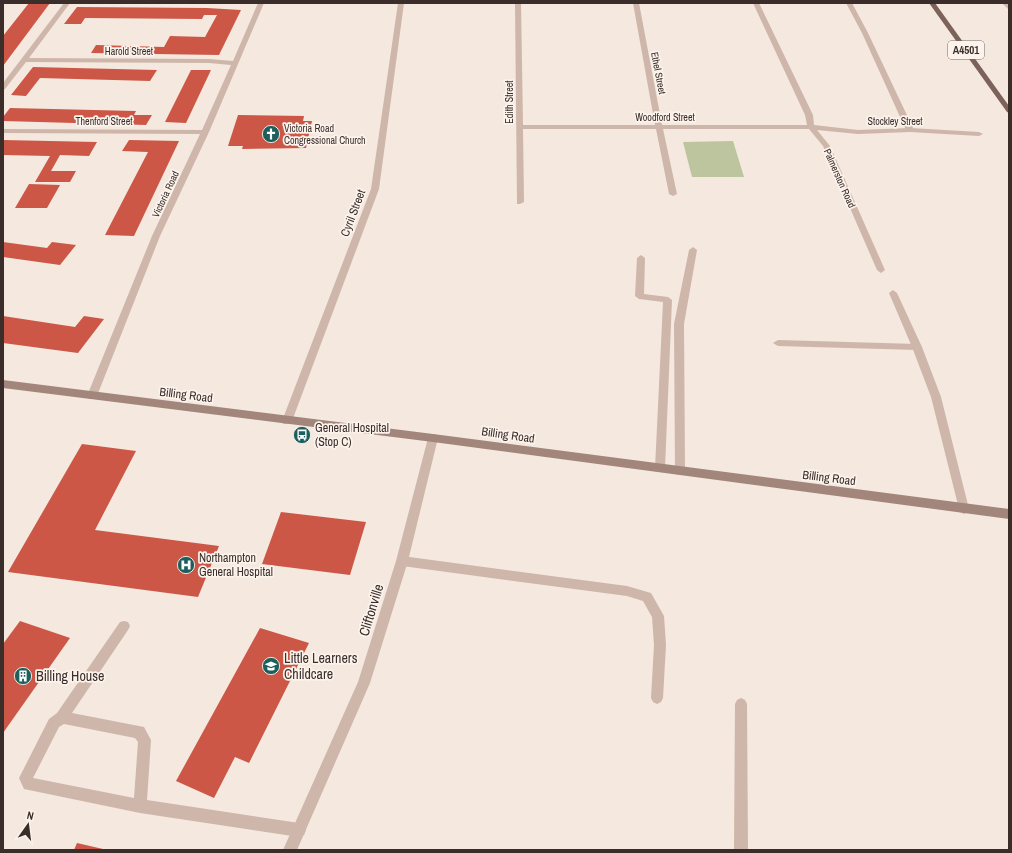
<svg xmlns="http://www.w3.org/2000/svg" width="1012" height="853" font-family="'Archivo Narrow',sans-serif">
  <style>
    .green { fill: #bcc59e }
    .building { fill: #cc5746 }
    .lines { fill: none; stroke-linecap: round; stroke-linejoin: round }
    .lane { fill: #ceb6aa; fill-rule: evenodd }
    .street { fill: #ceb6aa; fill-rule: evenodd }
    .secondary { fill: #a2857b; fill-rule: evenodd }
    .primary { fill: #7d625a; fill-rule: evenodd }
    .labels { text-anchor: middle; stroke-width: 3.5; stroke-linejoin: round; paint-order: stroke }
    .far-street-label { font-size: 10px; fill: #3b2d2a; stroke: #fbf3ec }
    .far-poi-label { font-size: 10px; fill: #3b2d2a; stroke: #fbf3ec; text-anchor: start }
    .shield { fill: #fbf3ec; stroke: #756864; stroke-width: 1 }
    .shield-label { font-size: 11px; font-weight: bold; fill: #3b2d2a }
    .street-label { font-size: 12px; fill: #3b2d2a; stroke: #fbf3ec }
    .poi-label { font-size: 12px; fill: #3b2d2a; stroke: #fbf3ec; text-anchor: start }
    .near-street-label { font-size: 14px; fill: #3b2d2a; stroke: #fbf3ec }
    .near-poi-label { font-size: 14px; fill: #3b2d2a; stroke: #fbf3ec; text-anchor: start }
  </style>
  <rect width="100%" height="100%" fill="#f4e8df"/>
  <path class="green" d="M733,141L744,177H692L683,142Z"/>
  <g class="building">
    <path d="M29,3H50L3,66V36Z"/>
    <path d="M77,7L207,8L241,10L219,55L91,53L96,45L164,47L170,36L205,37L217,15H204L202,19L85,18L81,24H64Z"/>
    <path d="M33,67L157,70L150,81L40,78L26,96L11,95Z"/>
    <path d="M191,70H211L186,123L165,122Z"/>
    <path d="M10,108L136,111L134,115H152L146,125L3,121V117Z"/>
    <path d="M238,115L304,116L303,121H312L306,148L242,149L243,146H228Z"/>
    <path d="M3,140L97,142L89,156L60,155L51,171H76L70,182H35L50,156L3,155Z"/>
    <path d="M129,140L179,141L134,236L105,235L148,152L122,151Z"/>
    <path d="M29,184L60,185L47,208H15Z"/>
    <path d="M3,242L47,248L52,242L76,245L60,265L3,257Z"/>
    <path d="M3,316L75,327L84,316L104,319L78,353L3,343Z"/>
    <path d="M82,444L136,451L95,530L219,546L198,597L8,572Z"/>
    <path d="M281,512L366,522L350,575L262,564Z"/>
    <path d="M20,621L70,638L3,733V644Z"/>
    <path d="M260,628L309,643L249,763L235,757L214,798L176,781Z"/>
    <path d="M77,843L103,849V850H74Z"/>
  </g>
  <g class="lines">
    <g class="lane">
      <path d="M846,3H852L868,33L914,130L913,132H910L906,130L862,33Z"/>
      <path d="M693,247L697,250L684,324L685,471L684,474L680,475L676,474L675,471L674,324L689,250Z"/>
      <path d="M641,255L645,258L644,294L668,297L672,300L665,468L664,471L660,472L656,471L655,468L663,302L639,299L635,296L637,258Z"/>
      <path d="M778,340L917,344L922,347L917,350L778,346L773,343Z"/>
      <path d="M402,556L627,586L651,593L664,616L666,645L663,698L661,702L657,704L653,702L651,698L654,645L652,617L643,601L627,596L402,566L398,564L396,561L398,558Z"/>
      <path d="M124,621L128,622L130,626L128,630L72,713L144,727L151,740L147,800L299,823L304,825L306,830L304,835L299,837L140,813L24,789L19,778L49,719L57,713L120,622ZM64,724L135,738L138,742L134,798L33,778L59,727Z"/>
      <path d="M741,698L745,700L747,704L748,850H734L735,704L737,700Z"/>
    </g>
    <g class="street">
      <path d="M64,3H70L29,58L209,59L233,61L258,3H264L209,132L160,236L97,396L95,399H89L87,396L152,236L200,134L3,133V129L202,130L231,65L209,63L26,62L5,89L3,90V83Z"/>
      <path d="M398,3H404L379,189L292,421L291,424H283L282,421L371,189Z"/>
      <path d="M515,3H521L523,125H655L633,3H639L662,125H807L805,115L753,3H759L813,115L814,125L858,130L910,128L979,132L983,134L979,136L910,132L858,134L817,130L830,146L885,270L881,273L877,270L823,146L809,129H663L677,194L673,196L669,194L656,129H523L524,202L520,204H517Z"/>
      <path d="M1002,3H1008L1009,10Z"/>
      <path d="M893,290L897,293L922,347L941,397L969,509L968,512L964,514L960,512L959,509L931,397L912,347L889,293Z"/>
      <path d="M433,434L437,435L438,438L408,561L370,683L297,850H283L358,682L396,561L428,438L429,435Z"/>
    </g>
    <path class="secondary" d="M3,380L433,434L1009,509V519L433,442L3,388Z"/>
    <path class="primary" d="M929,3H935L1009,106V113L1007,112Z"/>
  </g>
  <defs>
    <symbol id="church-disc" viewBox="-11 -11 22 22"><circle r="9.5" fill="#1d5f5c" stroke="#fbf3ec"/><path d="M-1.2-6h2.4v3.5h3.3v2.4h-3.3V6h-2.4V-.1h-3.3v-2.4h3.3Z" fill="#fff"/></symbol>
    <symbol id="bus-disc" viewBox="-11 -11 22 22"><circle r="9.5" fill="#1d5f5c" stroke="#fbf3ec"/><path d="M-5-6H5V4H4V6H2V4H-2V6H-4V4H-5ZM-3.5-4V0h7V-4ZM-3.5 1.2v1.5H-2V1.2ZM2 1.2v1.5H3.5V1.2Z" fill="#fff"/></symbol>
    <symbol id="hospital-disc" viewBox="-11 -11 22 22"><circle r="9.5" fill="#1d5f5c" stroke="#fbf3ec"/><path d="M-5-5h3v3.5h4V-5h3V5h-3V1.5h-4V5h-3Z" fill="#fff"/></symbol>
    <symbol id="school-disc" viewBox="-11 -11 22 22"><circle r="9.5" fill="#1d5f5c" stroke="#fbf3ec"/><path d="M0-5L7-2L0 1L-7-2ZM-4 1L0 2.5L4 1V4Q0 6-4 4Z" fill="#fff"/></symbol>
    <symbol id="building-disc" viewBox="-11 -11 22 22"><circle r="9.5" fill="#1d5f5c" stroke="#fbf3ec"/><path d="M-4-6H4V6H1V3H-1V6H-4ZM-2.5-4.3h1.7v1.8h-1.7ZM.8-4.3h1.7v1.8H.8ZM-2.5-1h1.7V.8h-1.7ZM.8-1h1.7V.8H.8Z" fill="#fff"/></symbol>
  </defs>
  <g fill-rule="evenodd">
    <use href="#church-disc" x="261" y="124" width="20" height="20"/>
    <use href="#bus-disc" x="292" y="425" width="20" height="20"/>
    <use href="#hospital-disc" x="176" y="555" width="20" height="20"/>
    <use href="#school-disc" x="261" y="656" width="20" height="20"/>
    <use href="#building-disc" x="13" y="666" width="20" height="20"/>
  </g>
  <g class="labels">
    <g class="far-street-label">
      <text x="129" y="55">Harold Street</text>
      <text transform="translate(659 73) rotate(79)" y="4">Ethel Street</text>
      <text transform="translate(509 102) rotate(-90)" y="4">Edith Street</text>
      <text x="665" y="121">Woodford Street</text>
      <text x="104" y="125">Thenford Street</text>
      <text x="895" y="125">Stockley Street</text>
      <text transform="translate(840 178) rotate(66)" y="4">Palmerston Road</text>
      <text transform="translate(165 194) rotate(-65)" y="4">Victoria Road</text>
    </g>
    <g class="far-poi-label">
      <text x="284" y="132">Victoria Road<tspan x="284" dy="12">Congressional Church</tspan></text>
    </g>
    <rect class="shield" x="948" y="41" width="36" height="18" rx="3"/>
    <g class="shield-label">
      <text x="966" y="54">A4501</text>
    </g>
    <g class="street-label">
      <text transform="translate(353 213) rotate(-69)" y="4">Cyril Street</text>
      <text transform="translate(186 395) rotate(7)" y="4">Billing Road</text>
      <text transform="translate(508 435) rotate(8)" y="4">Billing Road</text>
      <text transform="translate(829 478) rotate(7)" y="4">Billing Road</text>
    </g>
    <g class="poi-label">
      <text x="315" y="432">General Hospital<tspan x="315" dy="14">(Stop C)</tspan></text>
      <text x="199" y="562">Northampton<tspan x="199" dy="14">General Hospital</tspan></text>
    </g>
    <g class="near-street-label">
      <text transform="translate(371 610) rotate(-73)" y="5">Cliftonville</text>
    </g>
    <g class="near-poi-label">
      <text x="284" y="663">Little Learners<tspan x="284" dy="16">Childcare</tspan></text>
      <text x="36" y="681">Billing House</text>
    </g>
  </g>
  <rect width="1012" height="853" fill="none" stroke="#3b2d2a" stroke-width="8"/>
  <g transform="translate(28 825) rotate(14)" stroke="#fbf3ec" stroke-width="3" paint-order="stroke">
  <path d="M0-3L7 15L0 10L-7 15Z" fill="#3b2d2a"/>
  <text y="-6" font-size="11" font-weight="bold" text-anchor="middle" fill="#3b2d2a">N</text>
  </g>
</svg>
